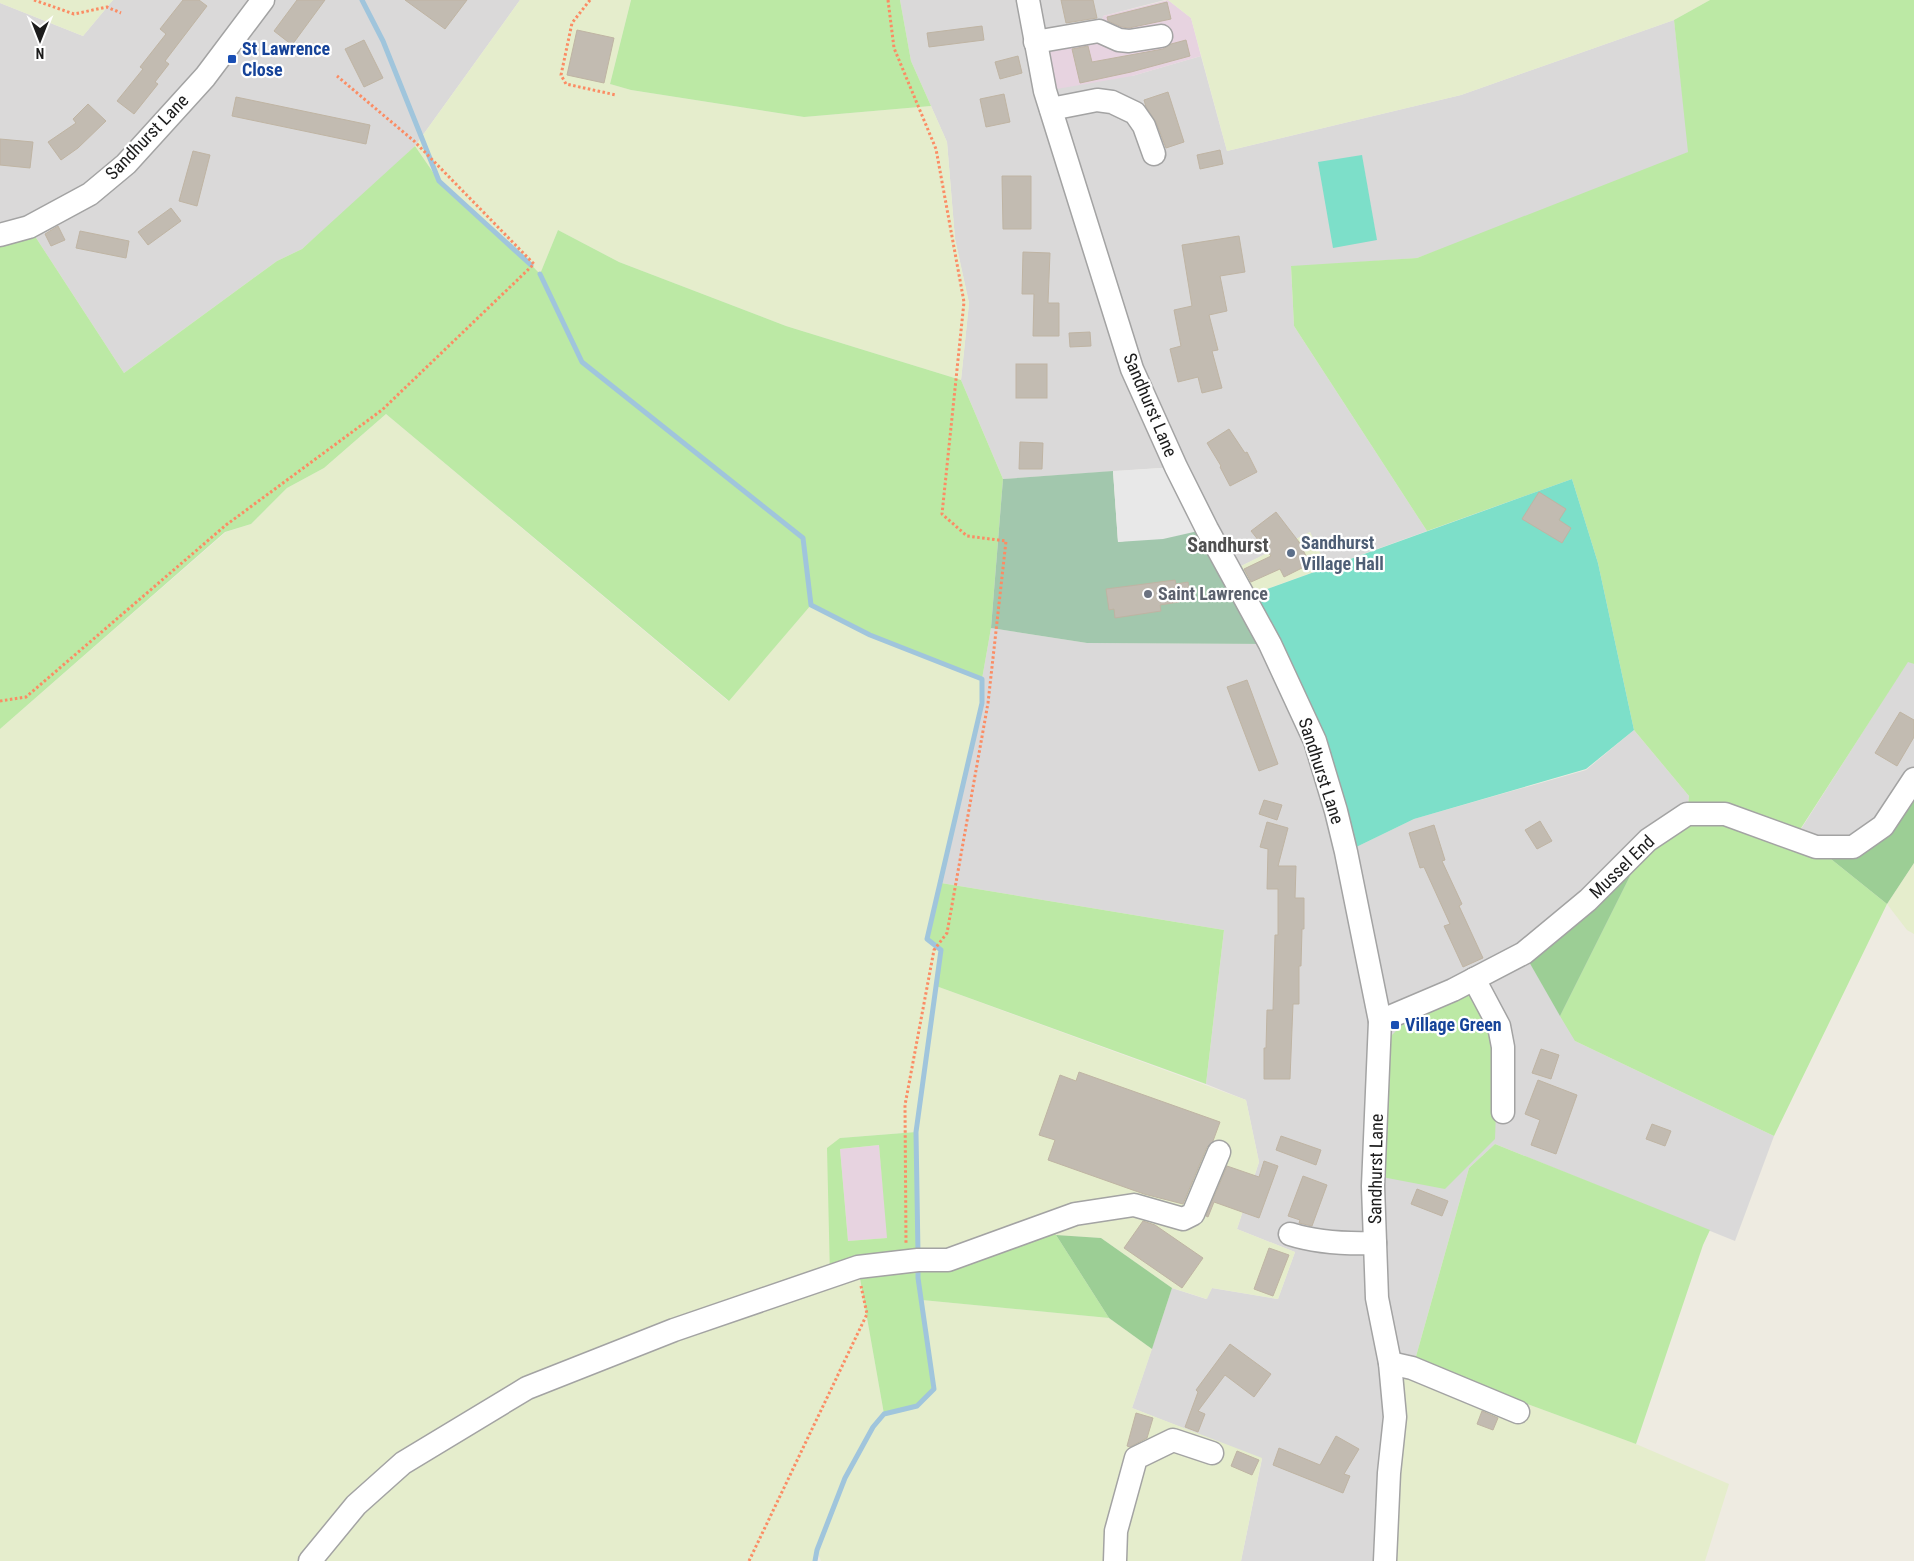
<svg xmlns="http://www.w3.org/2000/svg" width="1914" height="1561" font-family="'Roboto Condensed',sans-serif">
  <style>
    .residential { fill: #dad9d9 }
    .industrial { fill: #e7d3e0 }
    .farmland { fill: #e5edcc }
    .grass { fill: #bce9a5; fill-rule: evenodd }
    .forest { fill: #9cce95 }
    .cemetery { fill: #a2c7ad }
    .pitch { fill: #7ddfc9 }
    .parking { fill: #e8e8e8 }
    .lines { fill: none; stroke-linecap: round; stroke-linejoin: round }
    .stream { stroke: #a0c5dc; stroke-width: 5 }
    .building { fill: #c2bbb1; stroke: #bfb4a3 }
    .minor-casing { stroke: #a3a3a3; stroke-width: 25 }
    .path { stroke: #fb8c64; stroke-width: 3; stroke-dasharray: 2.5 2.5; stroke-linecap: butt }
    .minor { stroke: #fff; stroke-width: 22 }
    .transit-dot { fill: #1a4fb4; stroke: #fff; stroke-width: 2 }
    .service-dot { fill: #5c6f8a; stroke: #fff; stroke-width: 2 }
    .worship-dot { fill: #6b7280; stroke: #fff; stroke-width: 2 }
    .labels { text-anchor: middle; stroke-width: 4.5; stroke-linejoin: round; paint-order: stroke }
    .transit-label { font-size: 18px; font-weight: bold; fill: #164399; stroke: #fff; text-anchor: start }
    .street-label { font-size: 18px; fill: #1c1c1c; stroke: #fff }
    .service-label { font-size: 18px; font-weight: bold; fill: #4e5e75; stroke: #fff; text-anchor: start }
    .worship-label { font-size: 18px; font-weight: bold; fill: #5b616d; stroke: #fff; text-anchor: start }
    .quarter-label { font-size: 20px; font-weight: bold; fill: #4f4f4f; stroke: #fff }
  </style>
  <rect width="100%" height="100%" fill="#eeebe1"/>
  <g class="residential">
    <path d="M113,0H520L415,146L367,192L302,249L277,261L124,373L29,227L0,235V3L83,36Z"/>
    <path d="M900,0H1165L1103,16L1132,76L1201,56L1227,151L1461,95L1674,20L1689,152L1528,218L1417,258L1291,267L1294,326L1427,531L1327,567L1310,532L1231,571L1176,467L1003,479L961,380L969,303L955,239L947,142L911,61Z"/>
    <path d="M991,628L1087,643L1270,644L1346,852L1414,819L1586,770L1634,730L1689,796L1687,814L1575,1041L1774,1136L1735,1241L1495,1144L1469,1168L1415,1360L1385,1561H1241L1262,1459L1132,1408L1172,1288L1206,1299L1212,1288L1278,1299L1295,1252L1237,1229L1259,1162L1246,1100L1206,1084L1224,930L941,883L982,703V679Z"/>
    <path d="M1908,661L1914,664V779L1853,847L1794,840Z"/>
  </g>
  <g class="industrial">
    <path d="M1168,0L1191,18L1201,56L1132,76L1045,91L1034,34L1102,22L1103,16Z"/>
    <path d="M879,1145L888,1238L848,1241L840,1149Z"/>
  </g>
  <g class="farmland">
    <path d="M0,0H113L83,36L0,3Z"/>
    <path d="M520,0H631L610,84L631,90L804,117L931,106L947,142L955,239L969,303L961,380L786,326L619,262L558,230L540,274L522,255L439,181L415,146Z"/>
    <path d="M1168,0H1710L1674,20L1461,95L1227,151L1191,18Z"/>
    <path d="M386,414L728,701L811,605L870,635L982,679V703L927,939L941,950L936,986L1246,1100L1259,1162L1237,1229L1295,1252L1278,1299L1212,1288L1207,1299L1172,1288L1101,1238L1056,1235L1051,1223L918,1260L915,1132L840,1138L830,1276L858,1267L884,1414L934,1389L922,1300L1109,1318L1152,1349L1132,1408L1262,1458L1241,1561H821L817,1551L815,1561H0V729L226,532L251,524L287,488L324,468Z"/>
    <path d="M1310,532L1327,567L1245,597L1231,571Z"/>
    <path d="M1914,863V934L1907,930L1887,904Z"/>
    <path d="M1415,1360L1530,1405L1636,1444L1729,1484L1705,1561H1385L1390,1363Z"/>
  </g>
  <g class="grass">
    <path d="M631,0H900L911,61L931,106L804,117L631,90L610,84Z"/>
    <path d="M1710,0H1914V664L1908,662L1794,839L1816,847L1887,904L1774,1136L1575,1041L1560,1016L1648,840L1687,814L1689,796L1634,730L1598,563L1572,479L1427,531L1294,326L1291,266L1417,258L1688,152L1674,20Z"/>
    <path d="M415,146L439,181L522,255L540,274L558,230L619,262L786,326L961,380L1003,479L991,628L982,679L870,635L811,605L729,701L386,414L324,468L287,488L251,524L225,532L0,729V235L29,227L124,373L277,261L302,249Z"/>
    <path d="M941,883L1224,930L1206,1084L936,986L941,950L927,939Z"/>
    <path d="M1468,995L1477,997L1494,1027L1497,1083L1495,1139L1445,1189L1382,1177L1388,1039L1403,1024Z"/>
    <path d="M916,1132L918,1260L1051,1223L1056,1235L1109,1318L922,1300L934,1389L917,1406L884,1414L858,1267L830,1276L827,1148L840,1138ZM879,1145L887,1238L848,1241L840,1149Z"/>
    <path d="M1495,1144L1710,1230L1703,1245L1636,1444L1530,1405L1415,1360L1469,1168Z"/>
  </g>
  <g class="forest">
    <path d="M1914,779V863L1887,904L1816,847H1853Z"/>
    <path d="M1648,840L1560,1016L1524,953Z"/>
    <path d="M1056,1235L1101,1238L1172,1288L1152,1349L1109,1318Z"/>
  </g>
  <path class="cemetery" d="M1113,471L1118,542L1207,529L1270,644L1087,643L991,628L1003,479Z"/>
  <g class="pitch">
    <path d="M1362,155L1377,240L1333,248L1318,162Z"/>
    <path d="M1572,479L1598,563L1634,730L1586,769L1414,819L1346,852L1336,811L1245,597Z"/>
  </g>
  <path class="parking" d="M1176,467L1207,529L1163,539L1118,542L1113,471Z"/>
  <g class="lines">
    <g class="stream">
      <path d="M362,0L383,41L439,181L531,265"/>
      <path d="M540,274L582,362L803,538L811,605L870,635L982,679V703L927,939L941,950L916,1132L918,1254"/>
      <path d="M815,1561L817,1550L845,1478L873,1427L884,1414L917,1406L934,1389L918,1278V1265"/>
    </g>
  </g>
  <g class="building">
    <path d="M183,0H199L207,6L165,61L169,64L155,82L158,84L134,114L117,101L143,69L140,67L166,34L160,29Z"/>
    <path d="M297,0H325L292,45L274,31Z"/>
    <path d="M405,0H467L445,29Z"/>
    <path d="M1061,0H1093L1097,18L1066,23Z"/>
    <path d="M1167,2L1171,19L1129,28L1122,27L1108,21L1107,17Z"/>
    <path d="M982,26L984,40L929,47L927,33Z"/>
    <path d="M577,30L614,38L604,83L567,75Z"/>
    <path d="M364,40L383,78L364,87L345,49Z"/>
    <path d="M1186,40L1190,56L1131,72L1080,83L1072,49L1088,46L1092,62L1163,49L1171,44Z"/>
    <path d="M1018,56L1022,73L1000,79L995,62Z"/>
    <path d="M1168,92L1184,142L1166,148L1156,122L1146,107L1144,100Z"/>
    <path d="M1004,94L1010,122L986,127L980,99Z"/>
    <path d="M236,97L370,125L366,144L232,116Z"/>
    <path d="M88,104L106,121L78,148L61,160L48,142L76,123L73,119Z"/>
    <path d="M0,139L33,142L30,168L0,165Z"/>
    <path d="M1220,150L1223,164L1200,169L1197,155Z"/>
    <path d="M193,151L210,155L197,206L179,201Z"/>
    <path d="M1002,176H1031V229H1003Z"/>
    <path d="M171,208L181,221L148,245L138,232Z"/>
    <path d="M58,226L65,240L51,246L45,234Z"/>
    <path d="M80,231L129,241L126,258L76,248Z"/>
    <path d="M1239,236L1245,272L1220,276L1227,311L1209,315L1218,350L1212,351L1222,388L1202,393L1198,377L1178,382L1170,349L1181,346L1174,310L1192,306L1182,245Z"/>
    <path d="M1023,252L1050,253L1048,303H1059V336H1033L1034,294H1022Z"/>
    <path d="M1090,332L1091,346L1070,347L1069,333Z"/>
    <rect x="1016" y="364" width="31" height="34"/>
    <path d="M1229,429L1245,453L1247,452L1257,472L1230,486L1220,467L1221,466L1207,443Z"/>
    <path d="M1020,442L1043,443L1042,469H1019Z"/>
    <path d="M1539,492L1566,509L1559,520L1571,528L1562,543L1522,519Z"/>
    <path d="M1276,512L1299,542L1310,564L1284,577L1280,569L1251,582L1244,569L1271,556L1251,531Z"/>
    <path d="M1175,580L1176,584L1188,582L1191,598L1178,599L1179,602L1160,605L1161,611L1115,618L1114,609L1109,610L1106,589Z"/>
    <path d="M1247,680L1278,764L1259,771L1227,687Z"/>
    <path d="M1900,712L1914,720V737L1897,766L1875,753Z"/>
    <path d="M1264,800L1282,805L1277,820L1259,814Z"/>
    <path d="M1540,821L1552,841L1537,849L1525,830Z"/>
    <path d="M1267,822L1288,828L1278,866H1296L1295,898H1304V929H1302L1301,966H1299V1004H1293L1290,1079H1264V1048H1266L1267,1010H1273L1275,935H1278V889H1267L1268,849L1260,847Z"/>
    <path d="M1434,825L1445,860L1442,861L1462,904L1459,906L1483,958L1463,967L1444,926L1450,924L1424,867L1420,868L1409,833Z"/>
    <path d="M1541,1049L1559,1055L1551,1079L1532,1073Z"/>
    <path d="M1079,1072L1220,1122L1213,1141L1207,1147L1183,1204L1144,1194L1048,1160L1055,1140L1039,1135L1060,1075L1076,1081Z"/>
    <path d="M1538,1080L1577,1095L1556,1154L1531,1145L1540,1120L1525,1114Z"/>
    <path d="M1652,1124L1671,1131L1665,1146L1646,1139Z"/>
    <path d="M1281,1136L1321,1150L1316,1165L1276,1150Z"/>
    <path d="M1264,1161L1278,1166L1259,1218L1214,1202L1208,1217L1206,1216L1227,1166L1259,1177Z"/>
    <path d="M1303,1176L1327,1185L1312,1226L1299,1223L1300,1220L1288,1216Z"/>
    <path d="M1417,1189L1448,1201L1442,1216L1411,1204Z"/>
    <path d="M1143,1221L1155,1225L1203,1258L1182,1288L1124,1248Z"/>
    <path d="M1269,1248L1289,1255L1273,1296L1254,1289Z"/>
    <path d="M1230,1344L1271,1374L1254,1397L1225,1375L1198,1411L1205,1414L1198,1432L1185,1427L1198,1392L1196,1390Z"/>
    <path d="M1482,1411L1498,1418L1493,1430L1477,1424Z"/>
    <path d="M1136,1413L1153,1418L1147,1438L1130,1447L1127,1446Z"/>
    <path d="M1336,1436L1359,1449L1344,1474L1350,1476L1343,1493L1273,1465L1279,1448L1320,1465Z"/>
    <path d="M1237,1451L1259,1460L1252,1475L1231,1466Z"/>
  </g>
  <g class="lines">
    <defs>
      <g id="minor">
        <path d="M1028,0L1045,91L1132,369L1176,467L1207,529L1270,644L1315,741L1336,811L1346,852L1380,1021L1373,1186L1377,1298L1390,1363L1395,1417L1389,1473L1385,1561"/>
        <path d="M1035,42L1099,31L1119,40L1129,41L1161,36"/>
        <path d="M1051,109L1097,100L1112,102L1135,113L1144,126L1154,154"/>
        <path d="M0,235L29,227L90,194L126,164L205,77L263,0"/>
        <path d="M1474,979L1499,1026L1503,1047V1112"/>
        <path d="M1380,1021L1453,990L1524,953L1588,900L1648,840L1687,814H1725L1816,847H1853L1883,826L1914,779"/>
        <path d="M1290,1234C1318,1243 1346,1244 1375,1243"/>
        <path d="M1390,1363L1412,1368L1518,1412"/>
        <path d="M310,1561L356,1505L403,1463L527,1388L674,1330L858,1267L918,1260H948L1075,1214L1134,1205L1183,1219L1193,1214L1219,1152"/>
        <path d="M1115,1561L1116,1531L1136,1458L1173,1440L1212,1453"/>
      </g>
    </defs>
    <use href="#minor" class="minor-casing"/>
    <g class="path">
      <path d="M34,0L74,14L107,7L121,13"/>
      <path d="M590,0L572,23L561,75L566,84L616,95"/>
      <path d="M888,0L894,48L936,149L964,302L942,514L967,536L1006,541L988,703L947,933L934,950L905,1105L906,1243"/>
      <path d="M0,701L26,697L226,525L382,410L534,264L414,141L337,76"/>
      <path d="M749,1561L867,1314L861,1286"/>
    </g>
    <use href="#minor" class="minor"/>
  </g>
  <g class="transit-dot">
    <rect x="227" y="54" width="10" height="10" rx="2.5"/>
    <rect x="1390" y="1020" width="10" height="10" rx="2.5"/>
  </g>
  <circle class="service-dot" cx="1291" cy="553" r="5"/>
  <circle class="worship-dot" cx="1148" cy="594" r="5"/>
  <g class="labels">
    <g class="transit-label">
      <text x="242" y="55">St Lawrence<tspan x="242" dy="21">Close</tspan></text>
      <text x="1405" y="1031">Village Green</text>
    </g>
    <g class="street-label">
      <text transform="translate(147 137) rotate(-46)" y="6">Sandhurst Lane</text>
      <text transform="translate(1150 405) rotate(67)" y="6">Sandhurst Lane</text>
      <text transform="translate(1321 771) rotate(72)" y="6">Sandhurst Lane</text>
      <text transform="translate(1622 867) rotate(-44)" y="6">Mussel End</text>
      <text transform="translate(1376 1169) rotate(-89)" y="6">Sandhurst Lane</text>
    </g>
    <g class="service-label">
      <text x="1301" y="549">Sandhurst<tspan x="1301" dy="21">Village Hall</tspan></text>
    </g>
    <g class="worship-label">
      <text x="1158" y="600">Saint Lawrence</text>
    </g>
    <g class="quarter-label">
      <text x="1228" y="552">Sandhurst</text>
    </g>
  </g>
  <g transform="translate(40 40) rotate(180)" stroke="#ffffff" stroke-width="4" paint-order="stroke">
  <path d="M0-4L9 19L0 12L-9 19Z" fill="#1c1c1c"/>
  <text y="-8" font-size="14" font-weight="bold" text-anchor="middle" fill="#1c1c1c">N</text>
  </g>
</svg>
